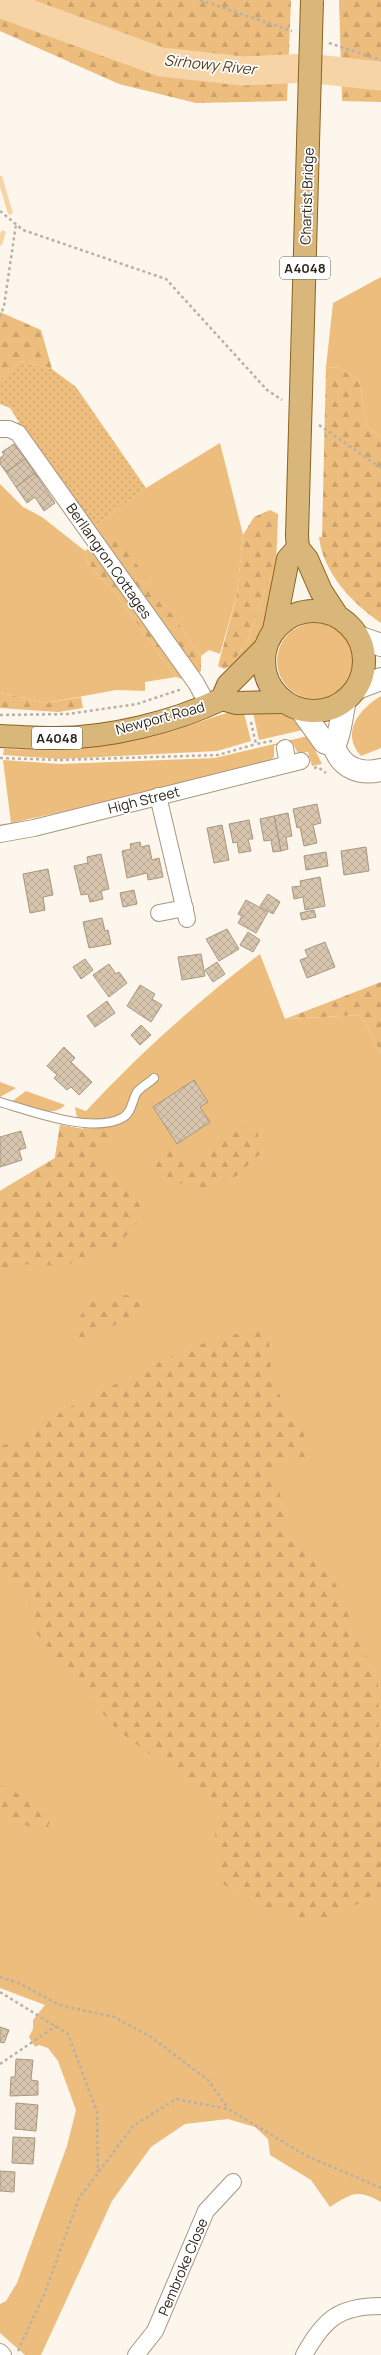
<svg xmlns="http://www.w3.org/2000/svg" width="381" height="2355" font-family="Manrope,sans-serif">
  <style>
    .grass { fill: #ecbd7c }
    .forest { fill: url(#forest-firs) }
    .park { fill: url(#park-dots) }
    .lines { fill: none; stroke-linecap: round; stroke-linejoin: round }
    .stream { stroke: #f7d4a5; stroke-width: 5 }
    .river { stroke: #f7d4a5; stroke-width: 29 }
    .building { fill: url(#building-cross-hatch); stroke: #a89780 }
    .lane-casing { stroke: #a7967f; stroke-width: 10 }
    .street-casing { stroke: #a7967f; stroke-width: 18 }
    .secondary-casing { stroke: #a7967f; stroke-width: 24 }
    .primary-casing { stroke: #8c631f; stroke-width: 24 }
    .path { stroke: #b8b1a7; stroke-width: 2.5; stroke-dasharray: 3 3; stroke-linecap: butt }
    .lane { stroke: #fff; stroke-width: 8 }
    .street { stroke: #fff; stroke-width: 16 }
    .secondary { stroke: #fff; stroke-width: 22 }
    .primary { stroke: #d9b67a; stroke-width: 22 }
    .primary-bridge-casing { stroke: #8c631f; stroke-width: 24; stroke-linecap: butt }
    .primary-bridge { stroke: #d9b67a; stroke-width: 22 }
    .labels { text-anchor: middle; stroke-width: 3.5; stroke-linejoin: round; paint-order: stroke }
    .shield { fill: #fff; stroke: #6b6660; stroke-width: 1 }
    .shield-label { font-size: 13px; font-weight: bold; fill: #2c251c }
    .street-label { font-size: 14px; fill: #2c251c; stroke: #fff }
    .water-label { font-size: 15px; font-style: italic; fill: #563e1a; stroke: #fff }
  </style>
  <defs>
    <pattern id="forest-firs" width="22" height="20" patternUnits="userSpaceOnUse"><rect width="22" height="20" fill="#ecbd7c"/><path d="M5 1l3.5 6h-7zM16 11l3.5 6h-7z" fill="#cba26b"/></pattern>
    <pattern id="park-dots" width="8" height="8" patternUnits="userSpaceOnUse"><rect width="8" height="8" fill="#ecbd7c"/><path d="M2 2h.1M6 6h.1" fill="none" stroke="#cba26b" stroke-width="1.8" stroke-linecap="round"/></pattern>
    <pattern id="building-cross-hatch" width="8" height="8" patternUnits="userSpaceOnUse"><rect width="8" height="8" fill="#d7c5ad"/><path d="M0 0l8 8M0 8l8-8" fill="none" stroke="#b9a994"/></pattern>
  </defs>
  <rect width="100%" height="100%" fill="#fdf6ec"/>
  <g class="grass">
    <path d="M381,277V437L367,427L359,380L340,368L326,367L333,303Z"/>
    <path d="M220,443L243,535L237,594L220,654L209,650L201,656L122,544L103,538L94,527L146,488Z"/>
    <path d="M0,484L23,507L42,517L85,551L88,564L114,592L176,677L145,682V691L116,690L46,703L0,693Z"/>
    <path d="M276,566L265,625L255,645L233,669L231,666L248,639L265,590Z"/>
    <circle cx="315" cy="661" r="38"/>
    <path d="M381,696V748L361,756C340,733 359,709 381,696Z"/>
    <path d="M252,708C273,711 290,714 307,729L259,740Z"/>
    <path d="M243,709L251,741L217,751L60,759L3,755L4,749C52,751 99,749 146,738C179,731 210,716 243,709Z"/>
    <path d="M308,736L322,764L312,766L308,752L298,753L292,742L274,746V757L269,761L119,799L11,823L3,760L60,764L215,758Z"/>
    <path d="M260,954L285,1019L360,1015L381,1053V2202C357,2189 352,2193 330,2207L311,2180L270,2155L268,2139L255,2127L228,2119L185,2124L151,2147L112,2201L41,2355H25L0,2333V2304L6,2301L17,2283L67,2146L76,2110L58,2061L48,2048L39,2045L35,2047L29,2037L33,2029V2020L45,2005L0,1988V1191L55,1158L60,1125L83,1129L86,1119L77,1118L75,1107L86,1111C139,1054 198,1001 260,954Z"/>
    <path d="M0,1082L16,1088L0,1097Z"/>
    <path d="M26,1091L65,1105C52,1119 27,1106 11,1102Z"/>
  </g>
  <g class="forest">
    <path d="M0,0H291L287,101L196,103L119,84L0,31Z"/>
    <path d="M339,0H381V102L342,101Z"/>
    <path d="M0,312L41,330L52,369L20,361L0,380Z"/>
    <path d="M326,367L340,368L359,380L367,427L381,437V623C352,603 323,573 319,537H322Z"/>
    <path d="M270,510L278,514L276,566L265,590L248,639L231,666L224,669L218,666L237,594L243,535L254,517Z"/>
    <path d="M103,538L122,543L201,656V671L188,681L176,677L114,592L88,564L85,551Z"/>
    <path d="M0,693L46,703L81,697L83,708L58,712L0,708Z"/>
    <path d="M381,982V1053L360,1015L285,1019Z"/>
    <path d="M127,1124L95,1161L133,1189L150,1206L117,1247L63,1266L20,1264L0,1283V1191L55,1158L60,1125L101,1132Z"/>
    <path d="M241,1126L257,1129L261,1153L234,1178L207,1189L166,1180L153,1166L165,1148L182,1156L202,1159Z"/>
    <path d="M127,1295L148,1309L85,1339L69,1338L89,1300Z"/>
    <path d="M268,1330L271,1367L283,1406L303,1421L306,1460L273,1464L287,1525L335,1583L378,1684L379,1775L381,1782V1890L324,1924L262,1907L220,1882L215,1834L220,1806L116,1729L36,1633L27,1595L0,1570V1447L33,1431L66,1409L178,1353L223,1336Z"/>
    <path d="M0,1785L36,1802L51,1819L46,1831L14,1822L0,1815Z"/>
  </g>
  <path class="park" d="M20,361L52,369L76,387L146,488L94,527L16,424L19,422L10,408L0,404V380Z"/>
  <g class="lines">
    <g class="stream">
      <path d="M0,13L1,3"/>
      <path d="M0,178L10,212"/>
      <path d="M0,243L3,233"/>
    </g>
    <path class="river" d="M0,3L161,62L243,71L307,68L381,76"/>
  </g>
  <g class="building">
    <path d="M14,444L25,459L6,472L0,464V458L4,455L2,452Z"/>
    <path d="M25,459L35,473L16,487L6,472Z"/>
    <path d="M35,473L55,503L44,511L35,497L27,503L16,487Z"/>
    <path d="M317,804L321,823L313,825L317,843L304,846L300,827L297,828L293,809Z"/>
    <path d="M288,813L292,836L286,837L288,849L281,851L274,816Z"/>
    <path d="M274,816L281,851L273,852L271,840L264,841L260,819Z"/>
    <path d="M249,820L253,839H248L251,851L239,853L237,842L233,843L229,824Z"/>
    <path d="M222,825L229,860L214,863L207,828Z"/>
    <path d="M140,842L141,847L149,845L152,860L159,858L163,877L148,880L147,873L127,878L122,851L131,849L130,844Z"/>
    <path d="M366,847L369,871L344,875L341,851Z"/>
    <path d="M326,852L328,866L306,870L304,856Z"/>
    <path d="M101,854L109,889L101,891L103,899L90,902L88,894L81,895L74,866L88,863L87,857Z"/>
    <path d="M48,869L53,895L43,897L45,910L30,913L23,874Z"/>
    <path d="M320,877L325,906L305,910L303,897L294,899L292,887L301,886L300,881Z"/>
    <path d="M134,890L137,904L123,907L120,893Z"/>
    <path d="M268,894L280,902L273,914L260,906Z"/>
    <path d="M246,900L268,912L256,933L238,923L242,916L238,914Z"/>
    <path d="M314,910L316,917L302,920L300,913Z"/>
    <path d="M102,918L105,931L108,930L111,944L89,948L83,922Z"/>
    <path d="M227,929L239,949L219,961L206,939Z"/>
    <path d="M248,932L260,940L253,952L240,945Z"/>
    <path d="M325,942L335,967L307,978L300,960L308,957L305,950Z"/>
    <path d="M201,954L205,976L182,980L178,957Z"/>
    <path d="M85,959L93,970L81,979L73,967Z"/>
    <path d="M217,962L225,974L213,982L205,970Z"/>
    <path d="M109,964L116,974L119,972L127,983L109,997L93,975Z"/>
    <path d="M140,985L155,994L152,999L162,1005L151,1022L127,1006Z"/>
    <path d="M107,1001L115,1013L95,1027L87,1016Z"/>
    <path d="M141,1025L151,1035L140,1045L131,1035Z"/>
    <path d="M64,1047L75,1058L71,1062L92,1082L79,1095L71,1087L67,1090L54,1078L57,1075L47,1066Z"/>
    <path d="M194,1080L208,1102L200,1107L210,1122L177,1144L153,1107Z"/>
    <path d="M21,1131L26,1148L19,1150L22,1160L0,1167V1137Z"/>
    <path d="M0,2027L9,2030L4,2043L0,2042Z"/>
    <path d="M16,2059L33,2060L31,2080L38,2081V2095L10,2096L11,2077H15Z"/>
    <path d="M16,2103L38,2105L36,2131L15,2129Z"/>
    <path d="M13,2137L35,2138L33,2164L12,2163Z"/>
    <path d="M0,2171L15,2172L14,2192L0,2191Z"/>
  </g>
  <g class="lines">
    <defs>
      <path id="lane" d="M0,1102C31,1111 92,1134 122,1118C132,1113 132,1100 137,1092C141,1087 149,1083 154,1078"/>
      <g id="street">
        <path d="M0,429H9L18,433L196,683L208,705"/>
        <path d="M285,748L288,764"/>
        <path d="M158,796L187,919"/>
        <path d="M0,834L34,828L301,761"/>
        <path d="M159,913L185,908"/>
        <path d="M0,2352L3,2355"/>
        <path d="M136,2355L155,2331L206,2211L233,2182"/>
        <path d="M304,2355C324,2319 339,2306 381,2306"/>
      </g>
      <g id="secondary">
        <path d="M358,637L381,645"/>
        <path d="M357,688L381,679"/>
        <path d="M302,711L324,742L334,746C341,768 360,775 381,770"/>
        <path d="M334,746C341,733 341,716 345,701"/>
      </g>
      <g id="primary">
        <path d="M297,536L298,548L307,559L321,591L338,617"/>
        <circle cx="314" cy="661" r="50"/>
        <path d="M274,630L288,559L298,548"/>
        <path d="M222,699L236,703L283,702"/>
        <path d="M0,736C18,737 37,738 55,738C109,738 174,722 222,699L228,685L265,648"/>
      </g>
    </defs>
    <use href="#lane" class="lane-casing"/>
    <use href="#street" class="street-casing"/>
    <use href="#secondary" class="secondary-casing"/>
    <use href="#primary" class="primary-casing"/>
    <g class="path">
      <path d="M200,0L292,31"/>
      <path d="M329,43L381,60"/>
      <path d="M0,211L23,230L166,279L267,390L282,400"/>
      <path d="M0,317L4,306L16,224"/>
      <path d="M319,425L381,468"/>
      <path d="M0,715L68,714L137,704L182,689"/>
      <path d="M251,722L256,744L272,741"/>
      <path d="M0,758L60,760L218,755L256,744"/>
      <path d="M314,768L318,767L326,773"/>
      <path d="M0,1977L21,1984L59,2005L114,2017L151,2037L208,2080L228,2108"/>
      <path d="M0,1992L68,2034L97,2112L98,2172"/>
      <path d="M0,2064L56,2026"/>
      <path d="M18,2351L44,2295L79,2198L133,2126L176,2099L228,2109L307,2156L381,2188"/>
    </g>
    <use href="#lane" class="lane"/>
    <use href="#street" class="street"/>
    <use href="#secondary" class="secondary"/>
    <use href="#primary" class="primary"/>
    <defs>
      <path id="primary-bridge" d="M297,536L312,0"/>
    </defs>
    <use href="#primary-bridge" class="primary-bridge-casing"/>
    <use href="#primary-bridge" class="primary-bridge"/>
  </g>
  <g class="labels">
    <g class="shield">
      <rect x="280" y="257" width="50" height="22" rx="3"/>
      <rect x="32" y="727" width="50" height="22" rx="3"/>
    </g>
    <g class="shield-label">
      <text x="305" y="273">A4048</text>
      <text x="57" y="743">A4048</text>
    </g>
    <g class="street-label">
      <text transform="translate(307 196) rotate(-88)" y="5">Chartist Bridge</text>
      <text transform="translate(109 561) rotate(55)" y="5">Berllangron Cottages</text>
      <text transform="translate(160 718) rotate(-15)" y="5">Newport Road</text>
      <text transform="translate(144 800) rotate(-14)" y="5">High Street</text>
      <text transform="translate(183 2267) rotate(-67)" y="5">Pembroke Close</text>
    </g>
    <g class="water-label">
      <text transform="translate(210 65) rotate(6)" y="5">Sirhowy River</text>
    </g>
  </g>
</svg>
